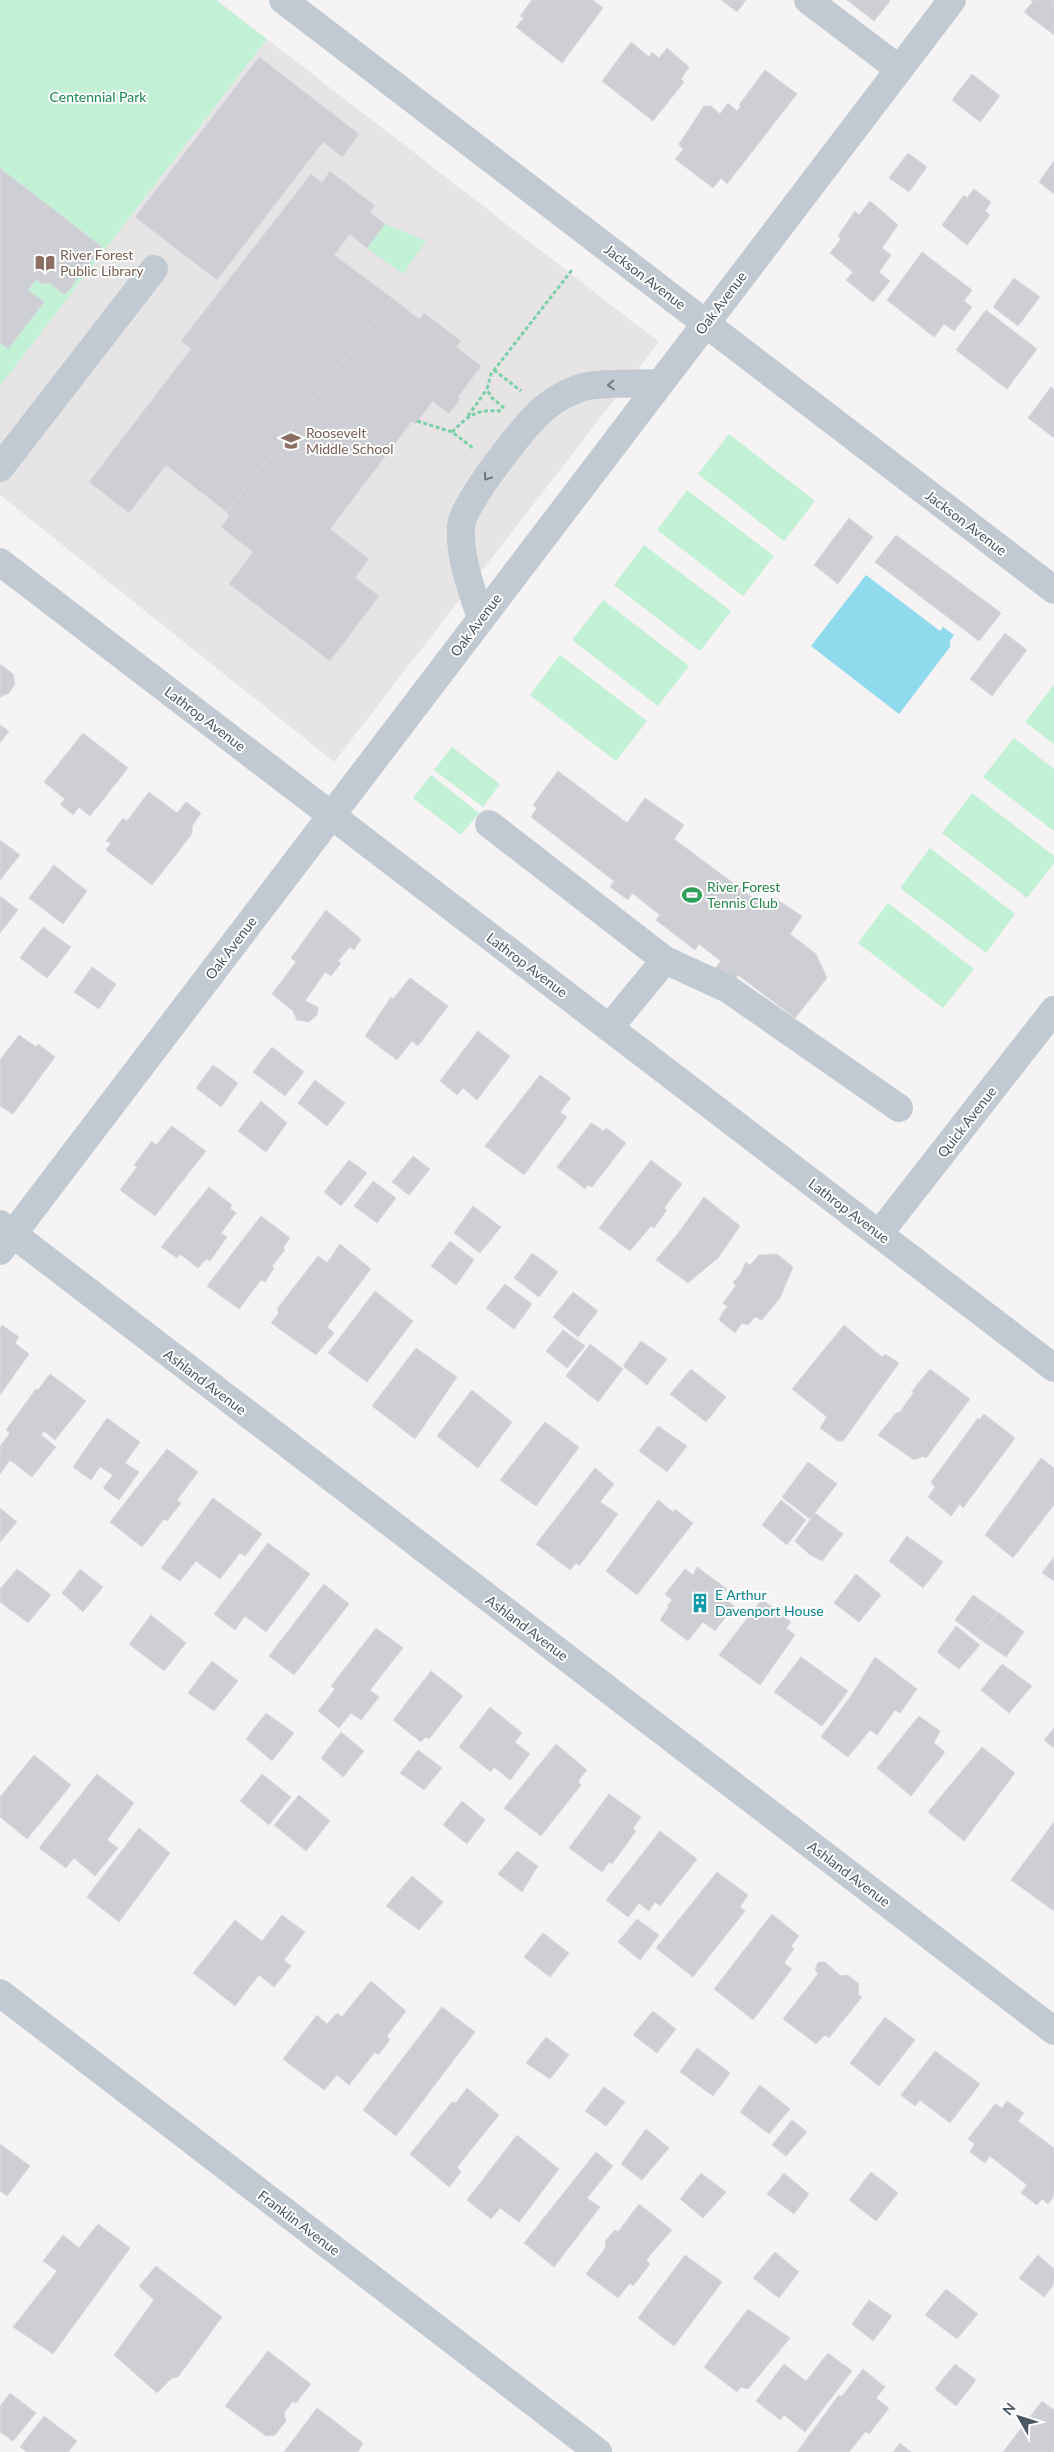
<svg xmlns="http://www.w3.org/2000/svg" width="1054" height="2452" font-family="Lato,sans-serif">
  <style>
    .education { fill: #e6e4e5 }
    .green { fill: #c3f1d5 }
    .water { fill: #90daee }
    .building { fill: #cdcfd5; stroke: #d7d9de }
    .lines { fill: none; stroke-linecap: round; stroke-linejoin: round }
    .path { stroke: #7ad0a6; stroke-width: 3; stroke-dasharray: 4 2.5; stroke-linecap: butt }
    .minor { stroke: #c1cad2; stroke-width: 28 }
    .oneway { stroke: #6e7983 }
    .labels { text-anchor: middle; stroke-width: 4; stroke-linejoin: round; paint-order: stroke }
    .park-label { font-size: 14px; fill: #17864f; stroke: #fff }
    .education-label { font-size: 14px; fill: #785e54; stroke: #fff; text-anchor: start }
    .street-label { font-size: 14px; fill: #4a5661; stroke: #fff }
    .leisure-label { font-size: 14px; fill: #27864d; stroke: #fff; text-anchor: start }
    .culture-label { font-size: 14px; fill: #0d838f; stroke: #fff; text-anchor: start }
  </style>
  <rect width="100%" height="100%" fill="#f5f3f3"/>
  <path class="education" d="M267,39L659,342L334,762L0,495V386Z"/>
  <g class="green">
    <path d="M0,0H216L267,39L0,386Z"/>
    <path d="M385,224L426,241L403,274L367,248Z"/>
    <path d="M729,434L815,501L784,541L698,474Z"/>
    <path d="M687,490L774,556L743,596L657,530Z"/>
    <path d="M644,545L731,611L700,651L614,585Z"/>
    <path d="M603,600L689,666L658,706L572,640Z"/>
    <path d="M560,655L647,721L616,761L530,695Z"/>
    <path d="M1054,685V744L1025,722Z"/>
    <path d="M1014,738L1054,769V831L983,777Z"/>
    <path d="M452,747L500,784L483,807L434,770Z"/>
    <path d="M431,775L479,813L461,835L413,798Z"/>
    <path d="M972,793L1054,856V863L1027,898L942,833Z"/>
    <path d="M930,848L1015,914L986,953L900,888Z"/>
    <path d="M888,903L974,969L943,1008L858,943Z"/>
  </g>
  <path class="water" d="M866,575L940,631L943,627L954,635L950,641V647L899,714L811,646Z"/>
  <g class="building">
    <path d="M532,0H593L603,8L562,63L516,27L524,18L520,16Z"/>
    <path d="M721,0H746L737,12Z"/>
    <path d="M847,0H889L890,1L874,21Z"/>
    <path d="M1031,0H1054V35L1024,12L1033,2Z"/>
    <path d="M631,42L649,57L652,52L659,58L667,48L689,67L681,79L684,82L653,121L602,81Z"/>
    <path d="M259,57L359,134L342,157L323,142L217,280L135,217Z"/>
    <path d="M765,70L797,94L727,184L721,178L713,188L675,159L683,150L679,144L704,106H711L720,114L728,103L737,111L741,106L739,105Z"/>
    <path d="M972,74L1000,96L980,122L952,100Z"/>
    <path d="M908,153L927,167L909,192L889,178Z"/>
    <path d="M1054,161V194L1039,182Z"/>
    <path d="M0,168L102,247L65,295L49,283L42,284L36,279L28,290L44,302L8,349L0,343Z"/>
    <path d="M330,171L375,206L370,212L385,224L367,248L350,234L334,255L392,298L227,512L166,465L129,513L89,482L191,349L181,341L311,174L322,183Z"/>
    <path d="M974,189L991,202L985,211L990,215L967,245L942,225L964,195L967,198Z"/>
    <path d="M870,201L898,225L882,248L891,255L879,272L890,281L873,302L846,280L853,272L830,253L841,239L838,236L855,211L859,215Z"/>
    <path d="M922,252L972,290L964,301L972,307L954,331L944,324L934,337L887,300Z"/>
    <path d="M1014,278L1040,297L1018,326L993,307Z"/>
    <path d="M392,298L419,319L424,313L461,341L456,347L481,366L458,397L460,399L449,414L433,401L415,424L412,421L330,529L369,559L355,578L379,596L330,661L229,584L253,552L221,527L229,516L227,512Z"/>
    <path d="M986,310L1037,349L1007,389L956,350Z"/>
    <path d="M1051,387L1054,389V438L1028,418Z"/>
    <path d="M849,518L873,537L838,584L814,565Z"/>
    <path d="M896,535L1001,613L979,641L875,562Z"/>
    <path d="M1005,633L1027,650L992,696L970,679Z"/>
    <path d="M0,664L13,674L15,684L9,693L0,697Z"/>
    <path d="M0,725L9,731L0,743Z"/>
    <path d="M83,733L128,768L90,816L79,807L73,815L60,804L65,799L44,782Z"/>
    <path d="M558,771L627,823L645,798L684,825L674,839L764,906L773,897L802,916L790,934L816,954L827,978L795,1018L738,975L733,982L715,968L721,961L699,944L695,950L656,920L660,915L632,893L628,900L610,887L614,881L531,817L537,808L533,805Z"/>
    <path d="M149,792L177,813L186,802L201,813L192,826V834L152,885L106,850L111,843L106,841L123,818L127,821Z"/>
    <path d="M0,840L20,855L0,880Z"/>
    <path d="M54,865L87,891L63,924L29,898Z"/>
    <path d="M0,896L18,910L0,933Z"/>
    <path d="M326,910L361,939L354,950L350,947L338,961L341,963L331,976L325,972L305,1001L318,1007L317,1015L309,1022L297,1020L293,1011L272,994L296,962L291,958Z"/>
    <path d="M43,927L71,947L47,978L20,958Z"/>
    <path d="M92,967L116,984L99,1009L74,992Z"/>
    <path d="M410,978L448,1006L418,1046L412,1041L397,1060L365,1036L391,997L393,999Z"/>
    <path d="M478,1031L510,1056L477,1100L463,1088L457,1095L440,1081Z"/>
    <path d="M19,1035L36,1047L38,1044L55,1057L13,1114L0,1106V1060Z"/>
    <path d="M272,1047L304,1072L285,1096L253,1072Z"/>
    <path d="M213,1065L238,1083L221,1107L196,1088Z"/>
    <path d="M540,1075L571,1098L560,1112L567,1117L524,1175L485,1146Z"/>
    <path d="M315,1080L345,1103L327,1126L298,1103Z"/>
    <path d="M261,1101L287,1123L266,1152L238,1131Z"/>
    <path d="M591,1123L604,1131L606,1128L626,1143L592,1187L588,1185L585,1189L557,1167Z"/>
    <path d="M172,1126L206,1151L155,1216L120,1190L137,1167L134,1165L152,1141L156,1145Z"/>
    <path d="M413,1156L430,1169L409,1195L392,1182Z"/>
    <path d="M349,1160L367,1173L341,1206L324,1192Z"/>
    <path d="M651,1160L682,1184L664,1208L667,1210L654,1228L651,1226L630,1251L599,1228Z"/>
    <path d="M373,1181L396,1198L377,1223L354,1206Z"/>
    <path d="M209,1187L232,1205L230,1208L236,1213L221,1233L227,1237L210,1261L206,1259L198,1268L180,1254L177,1258L161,1247Z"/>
    <path d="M704,1197L740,1226L718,1258L688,1283L656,1260L679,1232Z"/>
    <path d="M473,1206L501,1227L480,1253L454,1233Z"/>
    <path d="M261,1216L290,1238L283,1248L285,1250L272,1266L274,1268L265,1282L261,1280L239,1309L207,1286Z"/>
    <path d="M450,1241L474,1260L456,1285L431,1266Z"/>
    <path d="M340,1244L371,1269L327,1327L334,1333L316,1355L271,1323L279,1313L277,1309L318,1256L327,1263Z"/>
    <path d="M532,1253L558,1272L539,1297L514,1278Z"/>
    <path d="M777,1254L793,1267L780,1298L762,1320L755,1317L748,1325L742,1323L735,1333L719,1320L724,1310L728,1307L723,1303L736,1286L733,1282L740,1275L746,1262L750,1265L759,1255Z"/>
    <path d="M505,1284L532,1304L514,1329L486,1308Z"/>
    <path d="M375,1291L413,1321L367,1382L328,1353Z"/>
    <path d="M573,1292L598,1311L578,1337L553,1317Z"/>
    <path d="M2,1325L19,1337L15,1343L29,1354L0,1395V1329Z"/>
    <path d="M844,1325L882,1357L885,1354L899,1363L843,1441H838L820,1428L827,1417L792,1389Z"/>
    <path d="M563,1330L585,1346L567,1368L546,1351Z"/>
    <path d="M641,1341L667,1359L647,1385L623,1366Z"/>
    <path d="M590,1344L623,1369L598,1402L566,1376Z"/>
    <path d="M416,1348L457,1377L415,1439L372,1406Z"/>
    <path d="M691,1369L726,1397L706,1422L670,1394Z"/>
    <path d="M930,1369L970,1399L926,1458L924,1456L914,1460L878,1435L896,1413L900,1412L914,1392H911Z"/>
    <path d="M50,1374L86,1401L55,1440L44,1431L41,1435L56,1447L32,1477L10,1460L0,1474V1446L10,1433L6,1430L36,1389L38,1390Z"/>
    <path d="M472,1390L512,1422L478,1468L437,1436Z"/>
    <path d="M984,1414L1015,1438L963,1508L960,1504L951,1516L928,1497L935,1487L931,1482L978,1418L980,1420Z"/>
    <path d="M107,1418L140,1442L125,1463L139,1472L119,1500L103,1488L113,1475L100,1467L91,1480L73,1467Z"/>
    <path d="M545,1422L579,1447L536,1506L500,1480Z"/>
    <path d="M658,1426L687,1446L667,1472L639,1451Z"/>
    <path d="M167,1449L198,1472L177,1500L181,1503L167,1521L164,1519L142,1547L110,1522Z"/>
    <path d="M1041,1458L1054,1468V1505L1013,1558L985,1535Z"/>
    <path d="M808,1462L837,1484L810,1519L782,1497Z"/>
    <path d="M595,1468L614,1484L600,1502L618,1514L579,1566L576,1563L570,1570L536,1544Z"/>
    <path d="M213,1498L262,1534L245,1556L240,1553L220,1579L196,1561L180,1581L161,1568Z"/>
    <path d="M658,1500L673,1512L675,1509L693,1523L637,1595L606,1571Z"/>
    <path d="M781,1500L806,1520L787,1545L762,1525Z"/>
    <path d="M0,1508L17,1522L0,1542Z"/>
    <path d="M815,1513L843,1534L822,1561L809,1554L795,1541Z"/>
    <path d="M907,1536L943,1562L923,1588L889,1561Z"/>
    <path d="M268,1543L310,1574L266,1632L245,1616L235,1630L214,1614Z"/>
    <path d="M1054,1557V1581L1042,1573Z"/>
    <path d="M697,1567L727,1589L721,1596L734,1606L715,1631L703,1622L688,1641L660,1620L669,1607L667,1606L672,1600L665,1594L685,1569L693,1575Z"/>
    <path d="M17,1569L51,1595L28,1623L0,1602V1589Z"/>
    <path d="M80,1569L103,1587L83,1612L62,1593Z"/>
    <path d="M856,1574L881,1595L859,1622L834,1603Z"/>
    <path d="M324,1584L349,1604L294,1675L269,1656Z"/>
    <path d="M973,1595L997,1612L977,1637L955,1620Z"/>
    <path d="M762,1599L791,1622L786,1628L795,1635L760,1685L719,1655Z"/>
    <path d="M998,1612L1024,1632L1006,1657L977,1637Z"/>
    <path d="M151,1615L186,1643L164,1671L129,1644Z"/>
    <path d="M956,1626L980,1645L959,1669L937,1652Z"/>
    <path d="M376,1628L403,1648L370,1690L379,1697L361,1720L351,1713L339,1728L318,1711L335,1689L331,1686Z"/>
    <path d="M801,1657L848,1691L822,1726L774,1692Z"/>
    <path d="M875,1657L917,1689L900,1713L895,1710L877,1735L870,1730L848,1757L821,1737L853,1693Z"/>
    <path d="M212,1661L238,1681L214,1711L188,1693Z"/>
    <path d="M1002,1664L1032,1686L1009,1713L981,1690Z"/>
    <path d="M431,1671L463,1696L429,1739L425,1737L421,1742L393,1720Z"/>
    <path d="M490,1707L522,1733L515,1742L530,1754L510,1780L494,1767L491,1772L459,1747Z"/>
    <path d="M266,1713L294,1733L272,1761L246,1739Z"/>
    <path d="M919,1716L940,1731L934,1743L945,1752L911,1796L877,1768Z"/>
    <path d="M1054,1728V1748L1044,1740Z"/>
    <path d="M341,1732L364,1751L343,1777L321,1758Z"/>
    <path d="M556,1744L587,1770L578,1781L581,1785L541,1836L504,1808Z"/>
    <path d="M982,1747L1015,1773L964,1841L928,1812Z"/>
    <path d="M418,1750L442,1768L424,1790L400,1773Z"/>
    <path d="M34,1755L71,1785L27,1839L0,1817V1797Z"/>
    <path d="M97,1774L134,1803L107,1840L118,1848L95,1876L74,1858L66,1868L39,1848Z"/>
    <path d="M262,1774L291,1797L269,1825L240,1801Z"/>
    <path d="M609,1794L641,1817L633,1828L636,1831L612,1864L609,1862L602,1872L569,1848Z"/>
    <path d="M299,1795L330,1821L306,1851L274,1825Z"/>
    <path d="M462,1801L485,1820L467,1844L443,1825Z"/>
    <path d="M1054,1822V1911L1011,1880Z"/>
    <path d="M139,1828L170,1853L119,1922L87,1897Z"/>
    <path d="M660,1831L697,1859L660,1906L655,1902L649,1911L639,1903L628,1917L606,1900Z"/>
    <path d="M517,1851L538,1866L522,1892L498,1874Z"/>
    <path d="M717,1872L748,1895L740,1907L745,1911L693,1977L656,1948Z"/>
    <path d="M412,1876L443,1902L419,1930L386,1906Z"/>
    <path d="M772,1914L799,1936L791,1946L794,1949L784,1963L792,1969L753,2020L714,1989Z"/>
    <path d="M282,1915L305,1932L284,1960L291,1966L274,1987L259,1975L235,2006L193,1973L235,1920L262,1941Z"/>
    <path d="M637,1919L659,1935L640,1960L618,1942Z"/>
    <path d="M543,1933L569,1953L550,1977L524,1957Z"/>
    <path d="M818,1962H825L841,1976L848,1975L859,1984L858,1994L862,1997L829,2038L825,2035L816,2044L783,2019L818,1974L815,1969Z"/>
    <path d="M371,1981L406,2011L387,2036L390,2040L378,2055L375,2052L349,2085L337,2075L324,2090L283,2059L317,2015L327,2024L337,2013L342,2017Z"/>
    <path d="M442,2007L475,2032L396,2136L363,2110Z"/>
    <path d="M653,2011L676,2029L657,2053L633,2035Z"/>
    <path d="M885,2017L915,2040L879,2086L850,2063Z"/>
    <path d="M546,2037L569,2055L550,2079L526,2063Z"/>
    <path d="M697,2048L730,2073L713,2096L680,2072Z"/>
    <path d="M935,2051L980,2084L950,2123L920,2100L915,2106L901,2095Z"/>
    <path d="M760,2085L790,2109L769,2134L740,2112Z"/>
    <path d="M604,2087L625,2102L606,2126L585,2111Z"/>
    <path d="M467,2088L499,2115L457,2167L461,2172L449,2187L410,2154L452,2102L456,2103Z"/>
    <path d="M1007,2101L1024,2113L1018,2121L1054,2148V2196L1048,2204L1042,2199L1037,2205L1021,2193L1027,2185L990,2156L985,2163L970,2152L975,2144L968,2139L995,2104L1002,2108Z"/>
    <path d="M792,2120L807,2132L786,2156L772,2145Z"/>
    <path d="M646,2129L669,2148L642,2180L621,2164Z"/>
    <path d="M517,2135L559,2169L519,2222L500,2208L491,2219L467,2200Z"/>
    <path d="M0,2144L30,2166L7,2196L0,2191Z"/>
    <path d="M596,2152L613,2166L587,2198L600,2207L554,2267L524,2243Z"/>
    <path d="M871,2172L898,2193L876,2221L849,2200Z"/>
    <path d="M701,2173L726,2192L703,2218L680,2199Z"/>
    <path d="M784,2173L809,2194L794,2214L767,2194Z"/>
    <path d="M639,2204L672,2230L646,2260L650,2264L633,2286L630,2283L618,2298L586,2274L606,2247L605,2241L615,2230L618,2232Z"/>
    <path d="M98,2224L130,2248L53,2354L13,2327L57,2271L43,2261L63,2235L79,2248Z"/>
    <path d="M775,2252L799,2272L779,2298L753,2278Z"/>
    <path d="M685,2255L722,2282L674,2346L638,2318Z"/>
    <path d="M1038,2255L1054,2269V2284L1044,2297L1019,2278Z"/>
    <path d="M156,2266L222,2317L178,2377L172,2378L157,2393L114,2355L154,2300L139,2286Z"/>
    <path d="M946,2289L978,2314L957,2339L925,2315Z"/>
    <path d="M869,2300L892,2316L873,2341L852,2324Z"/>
    <path d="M748,2309L790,2338L748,2389L741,2387L737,2392L704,2367Z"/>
    <path d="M268,2351L311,2384L296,2403L293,2401L284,2413L286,2421L275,2435L266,2436L225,2406Z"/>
    <path d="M828,2353L852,2371L805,2432L784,2415L780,2420L756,2401L784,2364L806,2381Z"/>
    <path d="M955,2364L976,2380L956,2406L935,2389Z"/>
    <path d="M863,2369L885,2387L876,2398L889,2408L869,2434L865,2432L849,2452H797L838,2396H842Z"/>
    <path d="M10,2393L36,2413L13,2441L0,2432V2406Z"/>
    <path d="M1042,2401L1054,2410V2452H1003Z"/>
    <path d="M317,2408L363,2443L358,2452H284Z"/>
    <path d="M44,2416L77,2441L68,2452H27L20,2447Z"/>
    <path d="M900,2443L911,2452H893Z"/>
  </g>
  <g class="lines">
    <g class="path">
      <path d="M494,370L521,391"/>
      <path d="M504,408L491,397L487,389L491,374L572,270"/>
      <path d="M468,416L487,389"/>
      <path d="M417,421L452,432L473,448"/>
      <path d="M452,432C469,415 476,409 501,411"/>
    </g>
    <g class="minor">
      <path d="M283,0L1054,590"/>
      <path d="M808,0L899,69"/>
      <path d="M0,468L154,269"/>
      <path d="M0,562L1054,1368"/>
      <path d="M481,619C472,590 459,558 461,526C463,503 522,429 541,411C552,401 566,393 580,388C594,382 642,384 660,383"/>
      <path d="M489,824L665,960L728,989L899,1108"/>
      <path d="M609,1028L665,960"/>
      <path d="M0,1224L1054,2031"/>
      <path d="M879,1234L1054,1010"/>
      <path d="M0,1251L952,0"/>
      <path d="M0,1993L598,2452"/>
    </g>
  </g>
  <defs><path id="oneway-chevron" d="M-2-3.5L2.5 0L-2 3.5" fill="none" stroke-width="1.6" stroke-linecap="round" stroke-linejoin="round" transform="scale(1.25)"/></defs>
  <g class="oneway">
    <use href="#oneway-chevron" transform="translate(611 385) rotate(177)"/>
    <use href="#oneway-chevron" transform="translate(487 477) rotate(126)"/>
  </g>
  <defs>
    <symbol id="library-bare" viewBox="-9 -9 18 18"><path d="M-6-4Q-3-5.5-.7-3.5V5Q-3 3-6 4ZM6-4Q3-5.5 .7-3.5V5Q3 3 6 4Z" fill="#8d6e63" stroke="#fff" stroke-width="2.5" paint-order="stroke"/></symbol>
    <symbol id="school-bare" viewBox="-9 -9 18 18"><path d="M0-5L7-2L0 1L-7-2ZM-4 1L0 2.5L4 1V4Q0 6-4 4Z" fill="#8d6e63" stroke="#fff" stroke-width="2.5" paint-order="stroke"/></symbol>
    <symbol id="stadium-bare" viewBox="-9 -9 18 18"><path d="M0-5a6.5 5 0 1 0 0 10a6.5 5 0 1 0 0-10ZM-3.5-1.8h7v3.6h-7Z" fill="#2e9e5b" stroke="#fff" stroke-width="2.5" paint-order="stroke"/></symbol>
    <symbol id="building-bare" viewBox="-9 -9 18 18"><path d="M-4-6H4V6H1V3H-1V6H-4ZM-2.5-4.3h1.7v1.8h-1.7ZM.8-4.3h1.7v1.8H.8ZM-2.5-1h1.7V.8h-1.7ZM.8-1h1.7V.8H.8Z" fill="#0f9aa8" stroke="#fff" stroke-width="2.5" paint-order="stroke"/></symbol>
  </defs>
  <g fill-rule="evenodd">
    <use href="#library-bare" x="31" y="249" width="28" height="28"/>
    <use href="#school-bare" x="277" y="427" width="28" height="28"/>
    <use href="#stadium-bare" x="678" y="881" width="28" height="28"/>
    <use href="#building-bare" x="686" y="1589" width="28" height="28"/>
  </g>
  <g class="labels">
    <g class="park-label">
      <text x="98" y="102">Centennial Park</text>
    </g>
    <g class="education-label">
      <text x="60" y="260">River Forest<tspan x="60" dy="16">Public Library</tspan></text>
      <text x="306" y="438">Roosevelt<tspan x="306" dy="16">Middle School</tspan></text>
    </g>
    <g class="street-label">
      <text transform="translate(645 277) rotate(37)" y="5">Jackson Avenue</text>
      <text transform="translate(721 303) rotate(-53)" y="5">Oak Avenue</text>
      <text transform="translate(966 523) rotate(37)" y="5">Jackson Avenue</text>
      <text transform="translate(476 625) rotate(-53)" y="5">Oak Avenue</text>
      <text transform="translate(205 719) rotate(37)" y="5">Lathrop Avenue</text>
      <text transform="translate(231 948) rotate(-53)" y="5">Oak Avenue</text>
      <text transform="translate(527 965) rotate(37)" y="5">Lathrop Avenue</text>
      <text transform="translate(967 1122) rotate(-52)" y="5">Quick Avenue</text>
      <text transform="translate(849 1211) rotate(37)" y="5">Lathrop Avenue</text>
      <text transform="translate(205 1382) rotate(37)" y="5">Ashland Avenue</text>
      <text transform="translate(527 1628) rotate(37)" y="5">Ashland Avenue</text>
      <text transform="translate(849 1874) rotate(37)" y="5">Ashland Avenue</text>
      <text transform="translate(299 2223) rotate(37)" y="5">Franklin Avenue</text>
    </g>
    <g class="leisure-label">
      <text x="707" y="892">River Forest<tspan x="707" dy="16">Tennis Club</tspan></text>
    </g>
    <g class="culture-label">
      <text x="715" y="1600">E Arthur<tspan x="715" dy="16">Davenport House</tspan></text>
    </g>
  </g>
  <g transform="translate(1019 2417) rotate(309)" stroke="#ffffff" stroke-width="4" paint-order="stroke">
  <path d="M0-4L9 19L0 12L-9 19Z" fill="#4a5661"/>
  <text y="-8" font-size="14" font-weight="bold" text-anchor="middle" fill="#4a5661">N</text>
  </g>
</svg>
